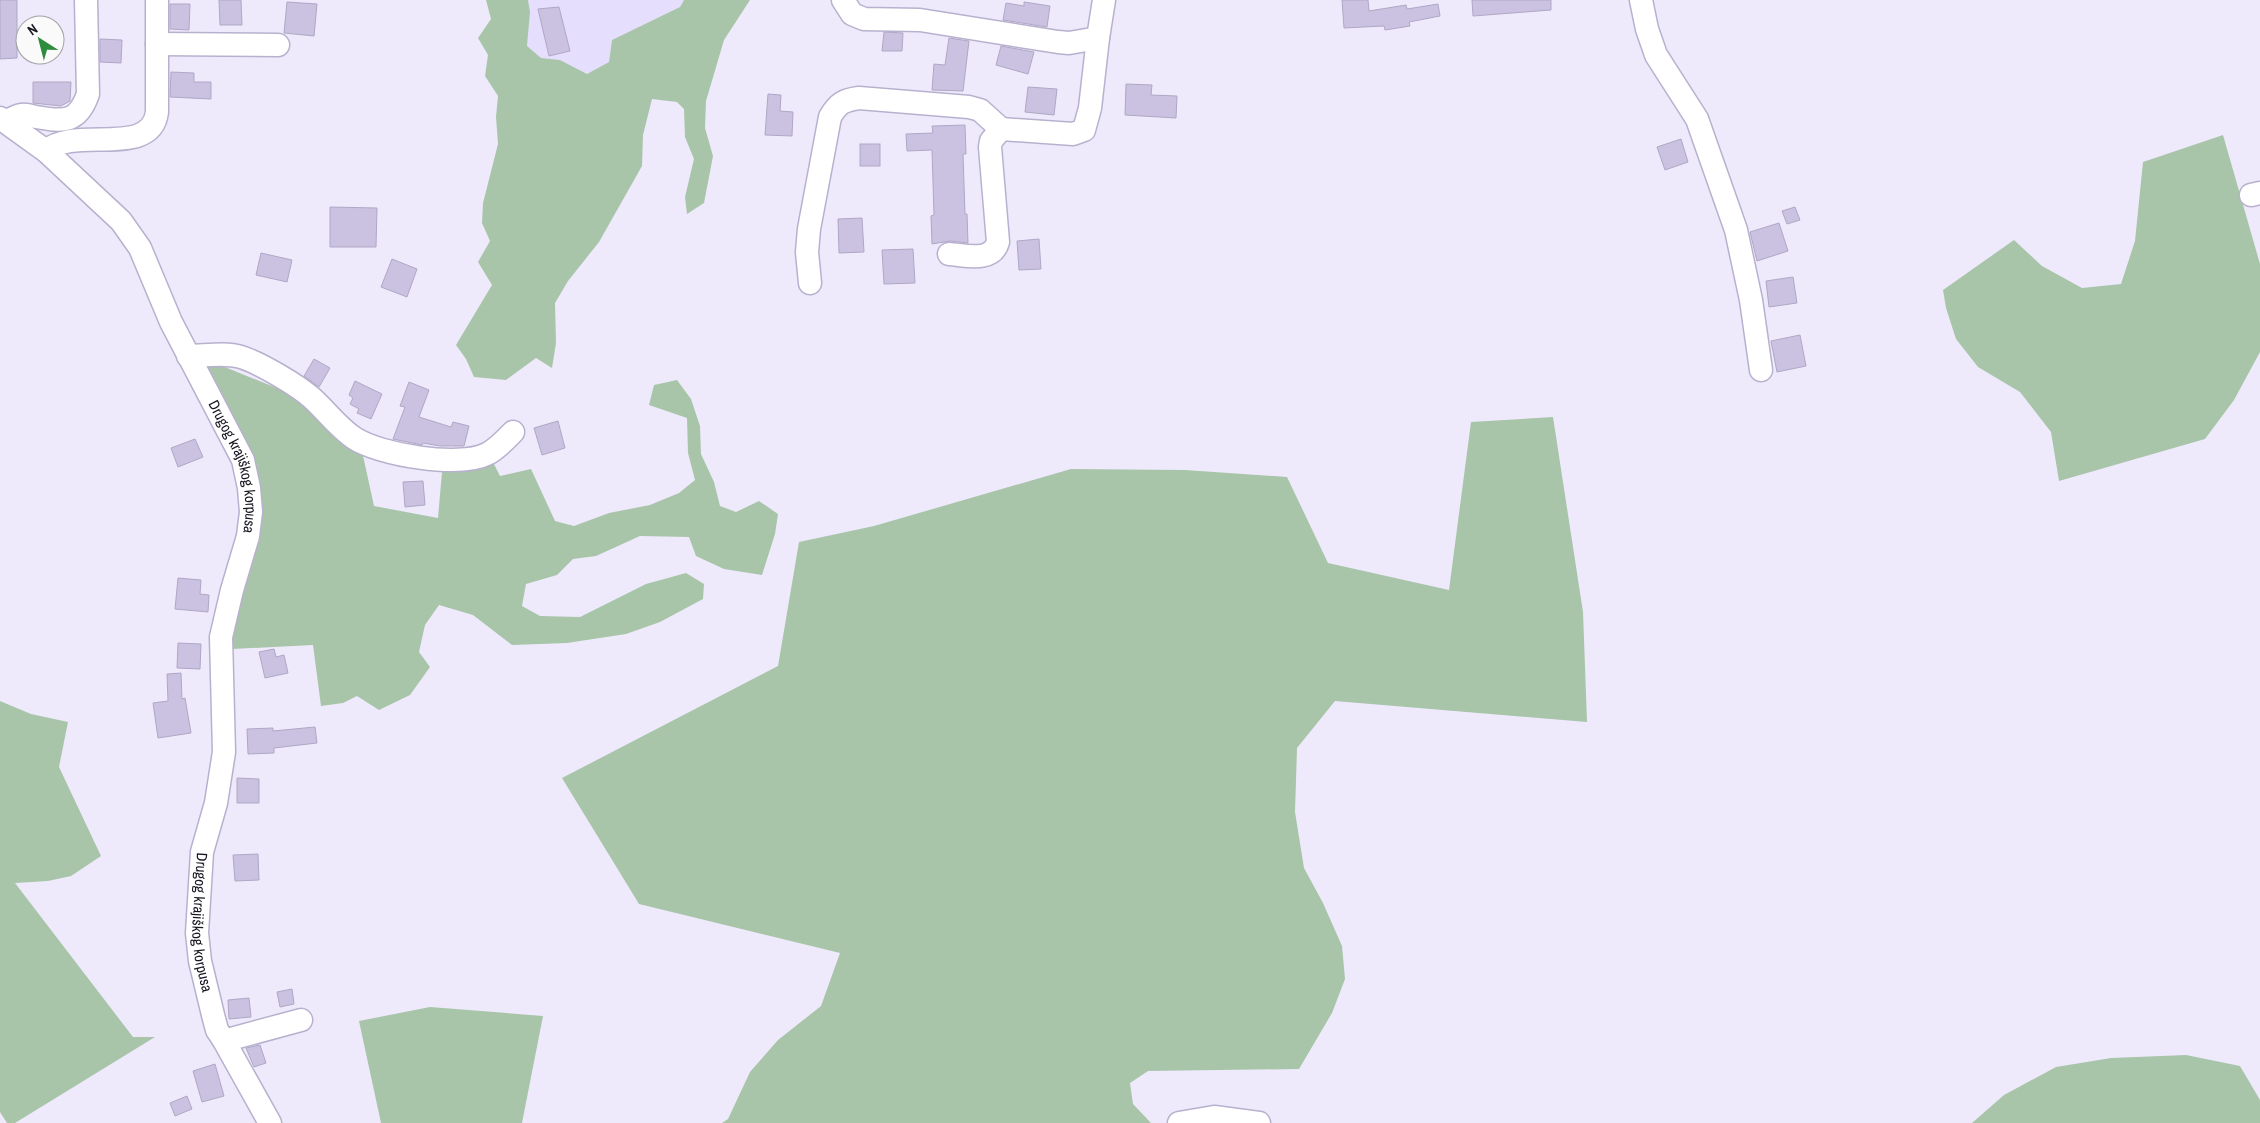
<svg xmlns="http://www.w3.org/2000/svg" width="2260" height="1123" font-family="'Archivo Narrow',sans-serif">
  <style>
    .built { fill: #e5defc }
    .green { fill: #a8c5a9 }
    .building { fill: #cac2e0; stroke: #afa8c5 }
    .lines { fill: none; stroke-linecap: round; stroke-linejoin: round }
    .minor-casing { stroke: #b8b1ce; stroke-width: 25 }
    .minor { stroke: #fff; stroke-width: 22 }
    .labels { text-anchor: middle; stroke-width: 4.5; stroke-linejoin: round; paint-order: stroke }
    .street-label { font-size: 15px; fill: #191620; stroke: #fafafa }
  </style>
  <rect width="100%" height="100%" fill="#eeeafc"/>
  <path class="built" d="M528,0H684L680,7L612,40L609,62L587,74L560,60L541,58L527,46L530,12Z"/>
  <g class="green">
    <path d="M486,0H528L530,12L527,46L541,58L560,60L587,74L609,62L612,40L680,7L684,0H750L724,40L706,101L705,128L713,156L704,203L687,214L685,197L694,159L685,137L684,109L677,102L652,99L643,135L642,166L599,242L568,281L555,303L556,343L552,368L536,358L506,380L474,377L466,359L456,345L492,285L478,262L490,241L482,223L483,203L498,144L496,117L498,96L485,76L488,55L478,38L491,19Z"/>
    <path d="M2223,135L2260,264V352L2234,400L2205,439L2059,481L2051,432L2020,392L1978,367L1956,339L1946,308L1943,290L2014,240L2042,266L2082,288L2121,284L2135,241L2143,162Z"/>
    <path d="M220,365L284,391L303,402L362,451L374,506L438,518L442,472L477,469L494,464L500,476L531,469L555,521L574,526L609,513L650,505L679,493L695,480L688,453L687,418L649,405L654,385L677,380L691,399L700,426L701,454L714,482L720,506L736,512L759,501L778,514L775,534L762,575L724,569L696,556L689,537L640,536L596,556L573,559L557,575L526,584L522,606L540,616L580,617L646,584L686,573L704,584L703,599L660,622L626,634L567,643L512,645L473,615L439,605L425,625L419,652L430,667L410,695L379,710L357,696L343,703L321,706L313,645L232,649L233,630L257,515L202,374L207,366Z"/>
    <path d="M1553,417L1583,612L1587,722L1335,701L1297,748L1295,812L1304,868L1323,903L1342,946L1345,979L1332,1013L1299,1069L1148,1071L1130,1083L1133,1104L1151,1123H722L728,1119L750,1072L778,1040L821,1006L840,953L639,904L562,778L778,666L799,542L874,526L1071,469L1185,470L1287,477L1328,563L1449,590L1471,422Z"/>
    <path d="M0,701L31,714L68,722L59,767L101,856L71,876L48,881L15,883L133,1037H155L15,1123H7L0,1112Z"/>
    <path d="M430,1007L543,1016L522,1123H381L359,1021Z"/>
    <path d="M2186,1055L2240,1066L2260,1100V1123H1972L2004,1095L2056,1067L2111,1058Z"/>
  </g>
  <g class="building">
    <path d="M0,0H17V58L0,59Z"/>
    <path d="M219,0H241L242,25H220Z"/>
    <path d="M1342,0H1368L1369,11L1406,5L1407,9L1438,4L1440,16L1409,22L1410,26L1385,30L1384,26L1344,28Z"/>
    <path d="M1472,0H1551V10L1473,16Z"/>
    <path d="M287,2L317,4L314,36L284,33Z"/>
    <path d="M1024,2L1050,6L1047,27L1003,20L1006,3L1024,6Z"/>
    <path d="M170,4H190L189,30L170,29Z"/>
    <path d="M559,7L570,51L549,56L538,9Z"/>
    <path d="M884,32L903,33L902,51H882Z"/>
    <path d="M949,38L969,41L963,91L932,90L934,64L945,65Z"/>
    <path d="M100,39L122,40L121,63L100,62Z"/>
    <path d="M1001,46L1034,52L1028,74L996,65Z"/>
    <path d="M171,72L194,73V82H211V99L170,97Z"/>
    <path d="M33,82H71L70,101L61,106L33,103Z"/>
    <path d="M1126,84L1152,85L1151,95L1177,96L1176,118L1125,115Z"/>
    <path d="M1028,87L1057,89L1054,115L1025,112Z"/>
    <path d="M768,94L781,95L780,111L793,112L792,136L765,135Z"/>
    <path d="M965,125L966,154H963L965,214H967L968,243L950,241L932,244L931,216L934,215L932,150L907,151L906,134L933,133L932,126Z"/>
    <path d="M1681,139L1688,162L1665,170L1657,147Z"/>
    <rect x="860" y="144" width="20" height="22"/>
    <path d="M330,207L377,208L376,247H330Z"/>
    <path d="M1795,207L1800,220L1787,224L1782,211Z"/>
    <path d="M862,218L864,252L839,253L838,219Z"/>
    <path d="M1779,223L1788,251L1757,261L1750,232Z"/>
    <path d="M1039,239L1041,269L1019,270L1017,241Z"/>
    <path d="M913,249L915,283L884,284L882,250Z"/>
    <path d="M261,253L292,260L287,282L256,275Z"/>
    <path d="M392,259L417,269L407,297L381,287Z"/>
    <path d="M1793,277L1797,303L1769,307L1766,281Z"/>
    <path d="M1800,335L1806,366L1777,372L1771,341Z"/>
    <path d="M314,359L330,368L319,387L304,376Z"/>
    <path d="M355,381L382,394L371,419L357,413L359,409L350,404L353,398L349,395Z"/>
    <path d="M409,382L429,390L419,417L451,427L453,422L469,426L464,446H440L423,443L422,445L393,439L405,407L400,406Z"/>
    <path d="M558,421L565,448L542,455L534,428Z"/>
    <path d="M195,439L203,457L178,467L171,448Z"/>
    <path d="M423,481L425,505L405,507L403,482Z"/>
    <path d="M178,578L201,580L200,594L209,595L208,612L175,609Z"/>
    <path d="M178,643L201,644L200,669L177,668Z"/>
    <path d="M274,649L276,657L284,655L288,673L265,678L259,652Z"/>
    <path d="M181,673L182,699L185,698L191,733L158,738L153,703L168,701L167,674Z"/>
    <path d="M315,727L317,743L274,748V753L248,754L247,729L273,728V731Z"/>
    <path d="M237,778L259,779V803H237Z"/>
    <path d="M258,854L259,880L235,881L233,855Z"/>
    <path d="M292,989L294,1004L280,1007L277,992Z"/>
    <path d="M249,998L251,1017L229,1019L228,1000Z"/>
    <path d="M260,1045L266,1063L254,1067L246,1048Z"/>
    <path d="M215,1064L224,1096L202,1102L193,1071Z"/>
    <path d="M187,1096L192,1109L175,1116L170,1103Z"/>
  </g>
  <g class="lines">
    <defs>
      <g id="minor">
        <path d="M843,0L852,14L864,19L920,20L1058,42L1069,43L1098,38L1104,0"/>
        <path d="M1641,0L1647,29L1656,55L1697,119L1736,230L1751,300L1761,370"/>
        <path d="M157,44L278,45"/>
        <path id="s1" d="M0,118L46,151L121,221L140,248L171,322L243,460L249,488L251,512L248,536L232,590L221,637L224,752L216,803L202,852L197,933L200,961L213,1015L217,1030L223,1039L227,1040L301,1020"/>
        <path d="M7,121C11,119 16,116 21,115C26,114 32,116 36,117C64,122 78,123 88,94L86,0"/>
        <path d="M46,151C75,125 151,159 157,112V0"/>
        <path d="M2251,195L2260,193"/>
        <path d="M949,254C965,255 992,263 998,242L990,147L991,141L1001,129L1073,134L1084,130L1090,108L1098,38"/>
        <path d="M810,283L807,252L809,229L830,117C838,103 844,100 859,98L969,107L980,110L1001,129"/>
        <path d="M188,356C205,356 224,352 241,357C260,363 299,386 313,399C327,412 339,428 354,438C380,455 459,468 487,454C497,449 505,440 513,432"/>
        <path d="M223,1039L270,1123"/>
        <path d="M1179,1123L1214,1117L1259,1123"/>
      </g>
    </defs>
    <use href="#minor" class="minor-casing"/>
    <use href="#minor" class="minor"/>
  </g>
  <g class="labels">
    <g class="street-label">
      <text dy="5" stroke="none"><textPath href="#s1" startOffset="432">Drugog krajiškog korpusa</textPath></text>
      <text dy="5" stroke="none"><textPath href="#s1" startOffset="898">Drugog krajiškog korpusa</textPath></text>
    </g>
  </g>
  <g transform="translate(40 40) rotate(324)"><circle r="24" fill="#fafafa" stroke="#a09fa3"/>
  <path d="M0-4L9 19L0 12L-9 19Z" fill="#2d8c3e"/>
  <text y="-8" font-size="14" font-weight="bold" text-anchor="middle" fill="#191620">N</text>
  </g>
</svg>
